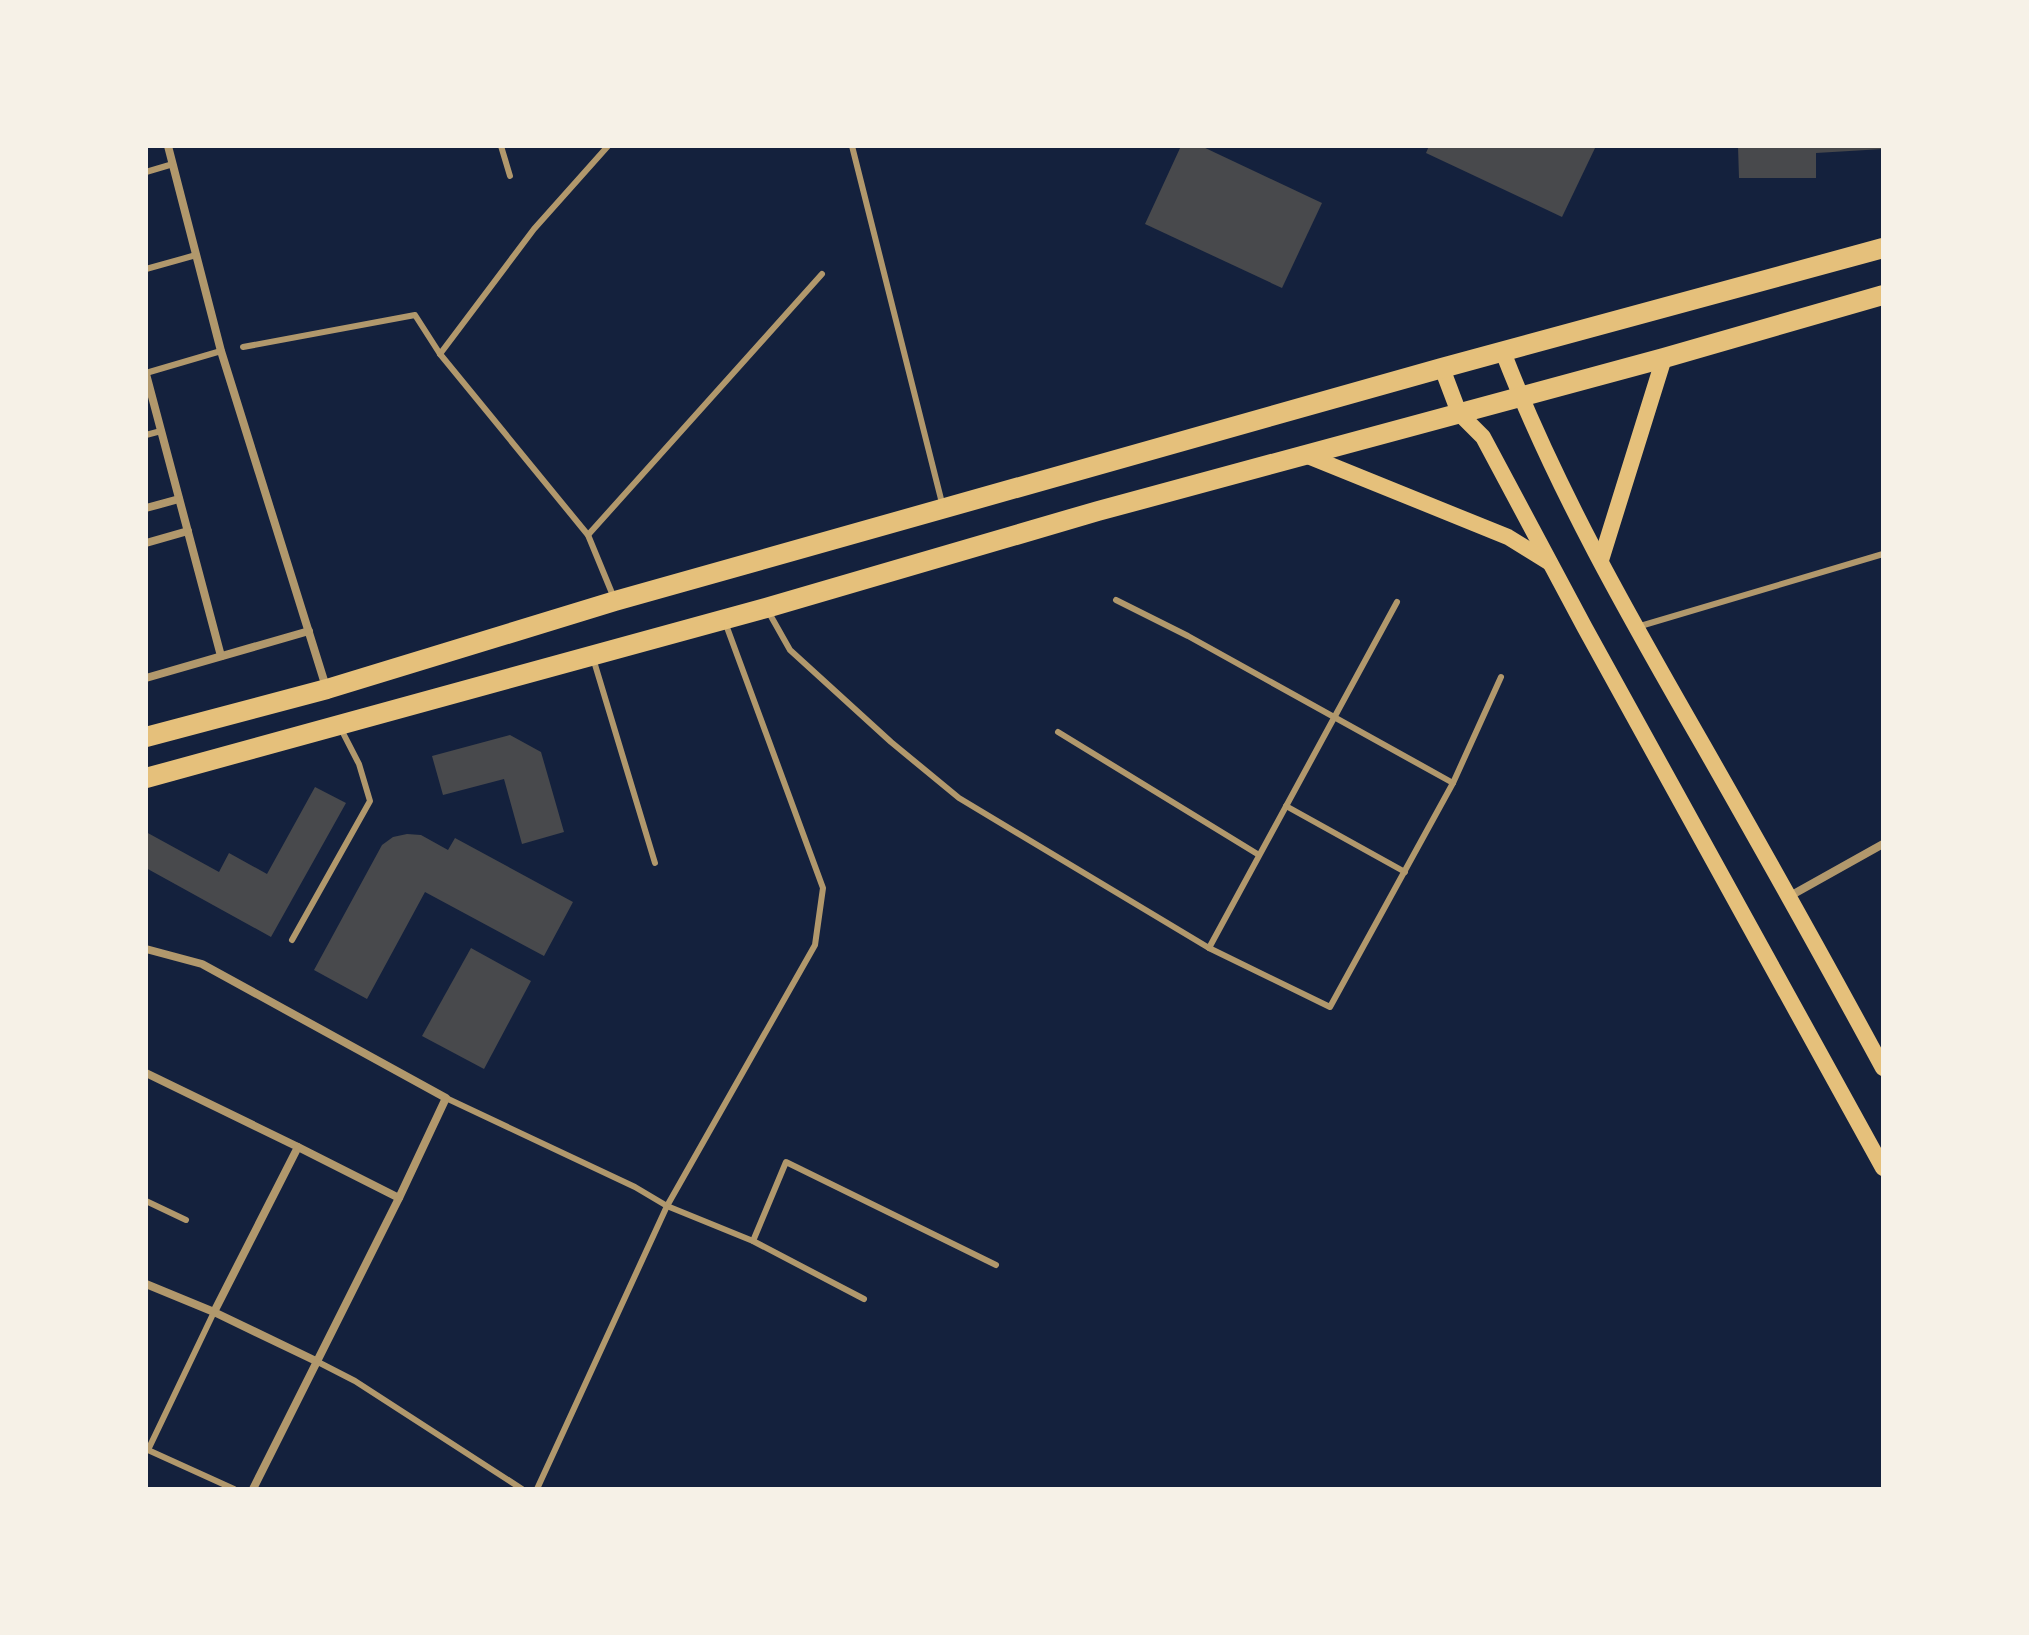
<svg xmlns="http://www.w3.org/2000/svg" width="2029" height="1635" font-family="Helvetica,sans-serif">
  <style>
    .building { fill: #48494c }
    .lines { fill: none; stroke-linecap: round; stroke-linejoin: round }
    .service { stroke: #b1986c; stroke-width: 6 }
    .minor { stroke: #b1986c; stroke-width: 8 }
    .secondary { stroke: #e5c07b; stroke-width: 16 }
    .primary { stroke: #e5c07b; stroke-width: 20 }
  </style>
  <rect width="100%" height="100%" fill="#14213d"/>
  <g class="building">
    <path d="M1181,146H1201L1322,203L1282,288L1145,224Z"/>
    <path d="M1429,146H1596L1562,217L1426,153Z"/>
    <path d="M1738,146H1883V149L1816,153V178H1739Z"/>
    <path d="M510,735L541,752L564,832L522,844L504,779L443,795L432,756Z"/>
    <path d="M315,787L346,803L271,937L146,868V832L219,872L229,853L267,874Z"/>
    <path d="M407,834L421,835L448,850L455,838L573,902L544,956L425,892L367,999L314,970L382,845L393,837Z"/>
    <path d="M471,948L531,981L484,1069L422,1036Z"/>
  </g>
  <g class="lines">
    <g class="service">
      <path d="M501,146L510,176"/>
      <path d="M852,146L942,503"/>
      <path d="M146,172L173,164"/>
      <path d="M146,269L196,255"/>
      <path d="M243,347L415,315L440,354L588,535L614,598"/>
      <path d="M440,354L534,229L608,146"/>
      <path d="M146,373L221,351"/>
      <path d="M146,435L161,431"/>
      <path d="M588,535L822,274"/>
      <path d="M1116,600L1188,636L1453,783"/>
      <path d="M1397,602L1209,948L1330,1007L1453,783L1501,677"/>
      <path d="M768,611L790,650L891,742L959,798L1209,948"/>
      <path d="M1637,627L1883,554"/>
      <path d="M593,658L655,863"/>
      <path d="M1058,732L1259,855"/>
      <path d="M1286,806L1405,872"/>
      <path d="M292,940L370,801L359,764L341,729"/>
      <path d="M446,1098L635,1187L667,1206L753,1241L864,1299"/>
      <path d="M146,1201L186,1220"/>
      <path d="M753,1241L786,1162L996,1265"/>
      <path d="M214,1312L148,1450L234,1489"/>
      <path d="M318,1362L355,1381L522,1489"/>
      <path d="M537,1489L667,1206L815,945L823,888L725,622"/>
    </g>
    <g class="minor">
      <path d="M168,146L221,351L326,687"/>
      <path d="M146,374L221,656"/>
      <path d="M146,508L179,499"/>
      <path d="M146,543L188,531"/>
      <path d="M146,678L309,631"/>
      <path d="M1790,896L1883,844"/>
      <path d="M146,949L202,964L446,1098L399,1198L253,1489"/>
      <path d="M146,1073L298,1147L214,1312"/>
      <path d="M298,1147L399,1198"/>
      <path d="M146,1284L214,1312L318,1362"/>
    </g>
    <g class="secondary">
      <path d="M1503,352C1556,489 1630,618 1703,745C1764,852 1824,959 1883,1068"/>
      <path d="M1442,368L1459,413L1483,437L1585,628L1883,1168"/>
      <path d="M1303,454L1508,537L1550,563"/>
      <path d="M1601,560L1664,358"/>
    </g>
    <g class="primary">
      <path d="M146,737L327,689L615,601L1442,368L1883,248"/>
      <path d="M146,778L766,608L1098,511L1664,358L1883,295"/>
    </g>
  </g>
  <rect width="2029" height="1635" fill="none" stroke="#f6f1e7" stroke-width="296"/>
</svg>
